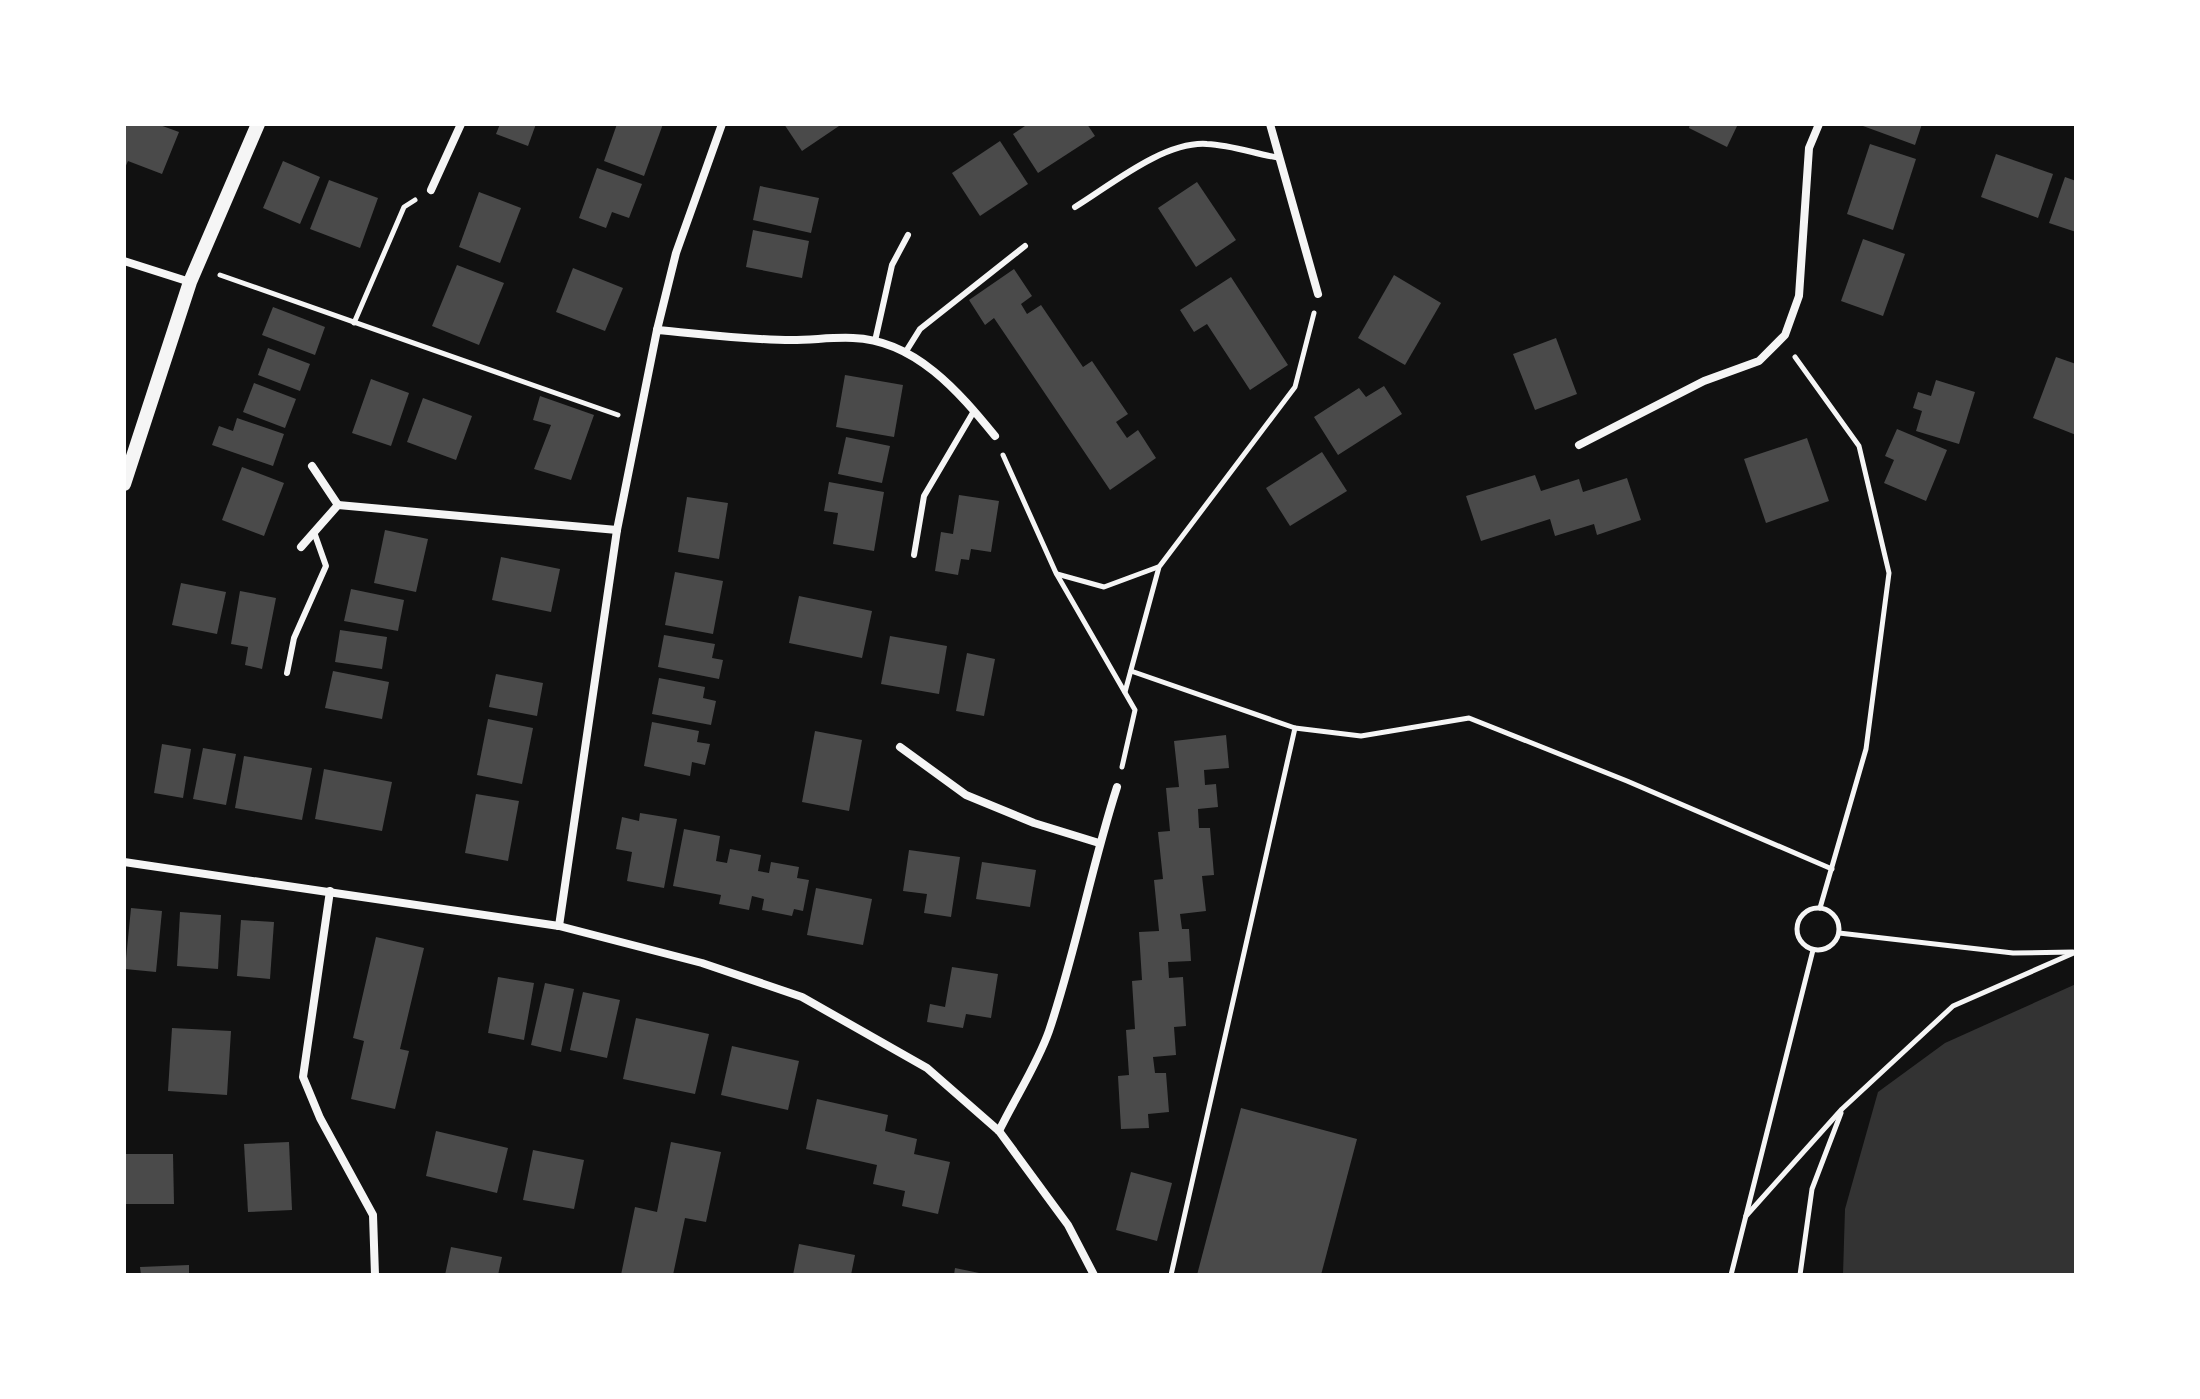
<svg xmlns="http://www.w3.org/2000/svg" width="2200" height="1399" font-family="'Zilla Slab',serif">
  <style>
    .water { fill: #333 }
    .building { fill: #4a4a4a }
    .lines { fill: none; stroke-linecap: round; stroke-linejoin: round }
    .path { stroke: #f5f5f5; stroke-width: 5 }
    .service { stroke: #f5f5f5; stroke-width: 6 }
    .minor { stroke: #f5f5f5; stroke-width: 8 }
    .tertiary { stroke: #f5f5f5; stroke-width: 14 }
  </style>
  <rect width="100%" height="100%" fill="#111"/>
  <path class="water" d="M2076,984V1275H1843L1845,1209L1878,1092L1945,1043Z"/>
  <g class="building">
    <path d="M126,124H157L179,132L162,174L128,161L124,170Z"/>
    <path d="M500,124H536L528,146L496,134Z"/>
    <path d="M617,124H663L644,176L604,161Z"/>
    <path d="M784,124H842L802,151Z"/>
    <path d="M1028,124H1087L1095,136L1038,173L1013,134Z"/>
    <path d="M1690,124H1738L1727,147L1689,128Z"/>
    <path d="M1864,124H1922L1915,145L1863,126Z"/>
    <path d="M1000,141L1028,184L980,216L952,173Z"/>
    <path d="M1870,144L1916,159L1893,230L1847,214Z"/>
    <path d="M1996,154L2053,174L2038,218L1981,197Z"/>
    <path d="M283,161L320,177L300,224L263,208Z"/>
    <path d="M597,168L642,184L629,218L612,212L606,228L579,218Z"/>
    <path d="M2065,177L2076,181V232L2049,223Z"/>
    <path d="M329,180L378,198L360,248L310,229Z"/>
    <path d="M1197,182L1236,240L1196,267L1158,208Z"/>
    <path d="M760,186L819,198L811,233L753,220Z"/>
    <path d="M479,192L521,208L500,263L459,247Z"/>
    <path d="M753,230L809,241L802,278L746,267Z"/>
    <path d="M1863,239L1905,254L1883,316L1841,301Z"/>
    <path d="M457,265L504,283L479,345L432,326Z"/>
    <path d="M573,268L623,288L605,331L556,312Z"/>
    <path d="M1014,269L1032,296L1021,304L1027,314L1041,305L1083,367L1092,361L1128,414L1116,422L1127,438L1138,430L1156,458L1110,490L994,318L985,325L969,300Z"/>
    <path d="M1394,275L1441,303L1405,365L1358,338Z"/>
    <path d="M1231,277L1288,365L1250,390L1207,324L1194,332L1180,310Z"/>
    <path d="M273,307L325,327L315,355L262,335Z"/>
    <path d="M1556,338L1577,394L1535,410L1513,354Z"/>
    <path d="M268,348L310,364L300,391L258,375Z"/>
    <path d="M2056,357L2076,364V435L2033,418Z"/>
    <path d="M845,375L903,385L894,437L836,427Z"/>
    <path d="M371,379L409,393L391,446L352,433Z"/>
    <path d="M1936,380L1975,392L1959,444L1916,431L1922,411L1913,408L1918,392L1931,396Z"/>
    <path d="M254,383L296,399L285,428L243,412Z"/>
    <path d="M1384,386L1402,414L1338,455L1314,417L1359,388L1366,397Z"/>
    <path d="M540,396L594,415L571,480L534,469L551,425L533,420Z"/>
    <path d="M423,398L472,416L456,460L407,442Z"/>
    <path d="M237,418L284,434L273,466L212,445L219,426L233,431Z"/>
    <path d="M1897,429L1947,450L1926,501L1884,483L1894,460L1885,456Z"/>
    <path d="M846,437L890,446L882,483L838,474Z"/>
    <path d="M1807,438L1829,501L1766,523L1744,459Z"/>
    <path d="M1322,452L1347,491L1290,526L1266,488Z"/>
    <path d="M242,467L284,483L264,536L222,520Z"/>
    <path d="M1535,475L1541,491L1579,479L1583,492L1627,478L1641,520L1597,535L1594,524L1555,536L1550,519L1481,541L1466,496Z"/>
    <path d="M829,482L884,492L874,551L833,544L838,513L824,511Z"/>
    <path d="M959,495L999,501L991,552L971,549L969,560L961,559L958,575L935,571L941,532L953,534Z"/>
    <path d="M687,497L728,503L719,559L678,552Z"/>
    <path d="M385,530L428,539L416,592L374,583Z"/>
    <path d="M501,557L560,569L551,612L492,600Z"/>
    <path d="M675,572L723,581L713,634L665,625Z"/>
    <path d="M181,583L226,592L217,634L172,625Z"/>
    <path d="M351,589L404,600L398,631L344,621Z"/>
    <path d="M240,591L276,598L262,669L245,665L248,647L231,644Z"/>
    <path d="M799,596L872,611L862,658L789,643Z"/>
    <path d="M340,630L387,637L382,669L335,662Z"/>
    <path d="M664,635L715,644L712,658L723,660L719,679L658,667Z"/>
    <path d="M890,636L947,646L939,694L881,684Z"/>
    <path d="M967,653L995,659L984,716L956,711Z"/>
    <path d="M333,671L389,682L382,719L325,708Z"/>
    <path d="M496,674L543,683L537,716L489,707Z"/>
    <path d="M659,678L705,687L703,698L716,701L711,725L652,714Z"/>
    <path d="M488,719L533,728L522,784L477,775Z"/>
    <path d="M652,722L699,731L697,742L710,744L705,765L692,762L690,776L644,766Z"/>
    <path d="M815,731L862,740L849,811L802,802Z"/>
    <path d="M1226,735L1229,768L1204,770L1205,785L1216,784L1218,807L1198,809L1199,828H1210L1214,875L1202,876L1206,911L1180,914L1182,929H1189L1191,961L1168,962L1169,978L1183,977L1186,1026L1174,1027L1176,1055L1153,1057L1155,1073H1166L1169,1112L1148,1114L1149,1128L1121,1129L1118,1076L1129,1075L1126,1030L1135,1029L1132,981L1142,980L1139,932L1159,931L1154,880L1163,879L1158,832L1170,831L1166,788L1179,787L1174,741Z"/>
    <path d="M162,744L191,749L183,798L154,793Z"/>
    <path d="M203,748L236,754L226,805L193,799Z"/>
    <path d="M244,756L312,768L302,820L235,808Z"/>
    <path d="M324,769L392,782L382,831L315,819Z"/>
    <path d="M476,794L519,801L508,861L465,853Z"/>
    <path d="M640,813L677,819L664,888L627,881L632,852L616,849L622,817L639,821Z"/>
    <path d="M684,829L720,836L716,861L727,863L730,849L761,855L758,871L769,873L771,862L799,867L797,878L809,880L803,911L794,909L792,916L762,910L764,899L752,896L749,910L719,904L721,895L673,886Z"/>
    <path d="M909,850L960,857L951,917L924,913L927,894L903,891Z"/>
    <path d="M982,862L1036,870L1030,907L976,899Z"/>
    <path d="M816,888L872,899L863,945L807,935Z"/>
    <path d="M131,908L162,911L156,972L125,969Z"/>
    <path d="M180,912L221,915L218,969L177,966Z"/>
    <path d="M241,920L274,922L270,979L237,976Z"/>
    <path d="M376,937L424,948L400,1049L409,1051L395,1109L351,1099L364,1041L353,1038Z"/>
    <path d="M952,967L998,974L991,1018L966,1014L963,1028L927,1022L930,1004L945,1007Z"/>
    <path d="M498,977L534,983L524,1040L488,1033Z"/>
    <path d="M545,983L574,989L561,1052L531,1045Z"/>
    <path d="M583,992L620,1000L607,1058L570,1050Z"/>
    <path d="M636,1018L709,1034L695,1094L623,1079Z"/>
    <path d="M172,1028L231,1031L227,1095L168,1091Z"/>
    <path d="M732,1046L799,1061L788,1110L721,1095Z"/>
    <path d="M817,1099L888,1115L885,1131L917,1139L914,1154L950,1162L938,1214L902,1206L905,1191L873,1184L877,1165L806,1149Z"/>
    <path d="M1241,1108L1357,1139L1321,1275H1197Z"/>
    <path d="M436,1131L508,1148L497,1193L426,1176Z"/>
    <path d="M289,1142L292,1210L248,1212L244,1144Z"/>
    <path d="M671,1142L721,1152L706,1222L685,1218L673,1275H621L635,1207L657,1212Z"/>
    <path d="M533,1150L584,1160L574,1209L523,1200Z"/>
    <path d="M124,1154H173L174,1204H124Z"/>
    <path d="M1131,1172L1172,1183L1157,1241L1116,1230Z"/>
    <path d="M799,1244L855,1255L851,1275H793Z"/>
    <path d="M451,1247L502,1257L498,1275H445Z"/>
    <path d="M189,1265V1275H141L140,1267Z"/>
    <path d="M955,1268L984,1274V1275H954Z"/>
  </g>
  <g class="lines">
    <g class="path">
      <path d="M220,275L618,415"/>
      <path d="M354,323L404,207L415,200"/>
      <path d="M1795,357L1859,446L1889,573L1866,749L1820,908"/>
      <path d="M1003,455L1056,573L1135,710L1122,767"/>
      <path d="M1057,574L1104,587L1158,567"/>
      <path d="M1131,671L1295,728L1171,1275"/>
      <path d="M1125,692L1159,567L1295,387L1314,313"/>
      <path d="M1295,728L1361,736L1469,718L1627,781L1832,869"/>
      <circle cx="1818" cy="929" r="21"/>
      <path d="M1839,933L2013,953L2073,952"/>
      <path d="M1746,1216L1842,1109L1953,1006L2076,952"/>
      <path d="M1731,1275L1813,950"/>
      <path d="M1800,1275L1812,1189L1841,1113"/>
    </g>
    <g class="service">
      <path d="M1075,207C1111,185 1164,141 1207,144C1231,145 1256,154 1280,158"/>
      <path d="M875,341L892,265L908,235"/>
      <path d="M905,353L920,329L1025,246"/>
      <path d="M914,555L924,496L974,411"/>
      <path d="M287,673L294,638L326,566L314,532"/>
    </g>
    <g class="minor">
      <path d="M1270,124L1318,294"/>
      <path d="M431,190L461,124"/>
      <path d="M124,261L190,282"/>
      <path d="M657,330C702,334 747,340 792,340C812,340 833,337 853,338C915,340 959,392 995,436"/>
      <path d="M1579,445L1704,381L1759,361L1785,335L1799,296L1809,148L1819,124"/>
      <path d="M338,505L617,530"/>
      <path d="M301,547L338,505L312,466"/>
      <path d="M900,747L966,795L1034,823L1099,843"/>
      <path d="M124,862L559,926L702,963L802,997L927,1068L999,1131L1068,1225L1094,1275"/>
      <path d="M330,891L303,1077L320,1118L373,1215L375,1275"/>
      <path d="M559,926L617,530L657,330L676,253L722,124"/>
      <path d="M999,1131C1015,1098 1037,1065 1049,1031C1076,951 1091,868 1117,787"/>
    </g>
    <path class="tertiary" d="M124,484L190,282L258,124"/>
  </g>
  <rect width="2200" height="1399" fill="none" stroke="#ffffff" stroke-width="252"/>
</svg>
